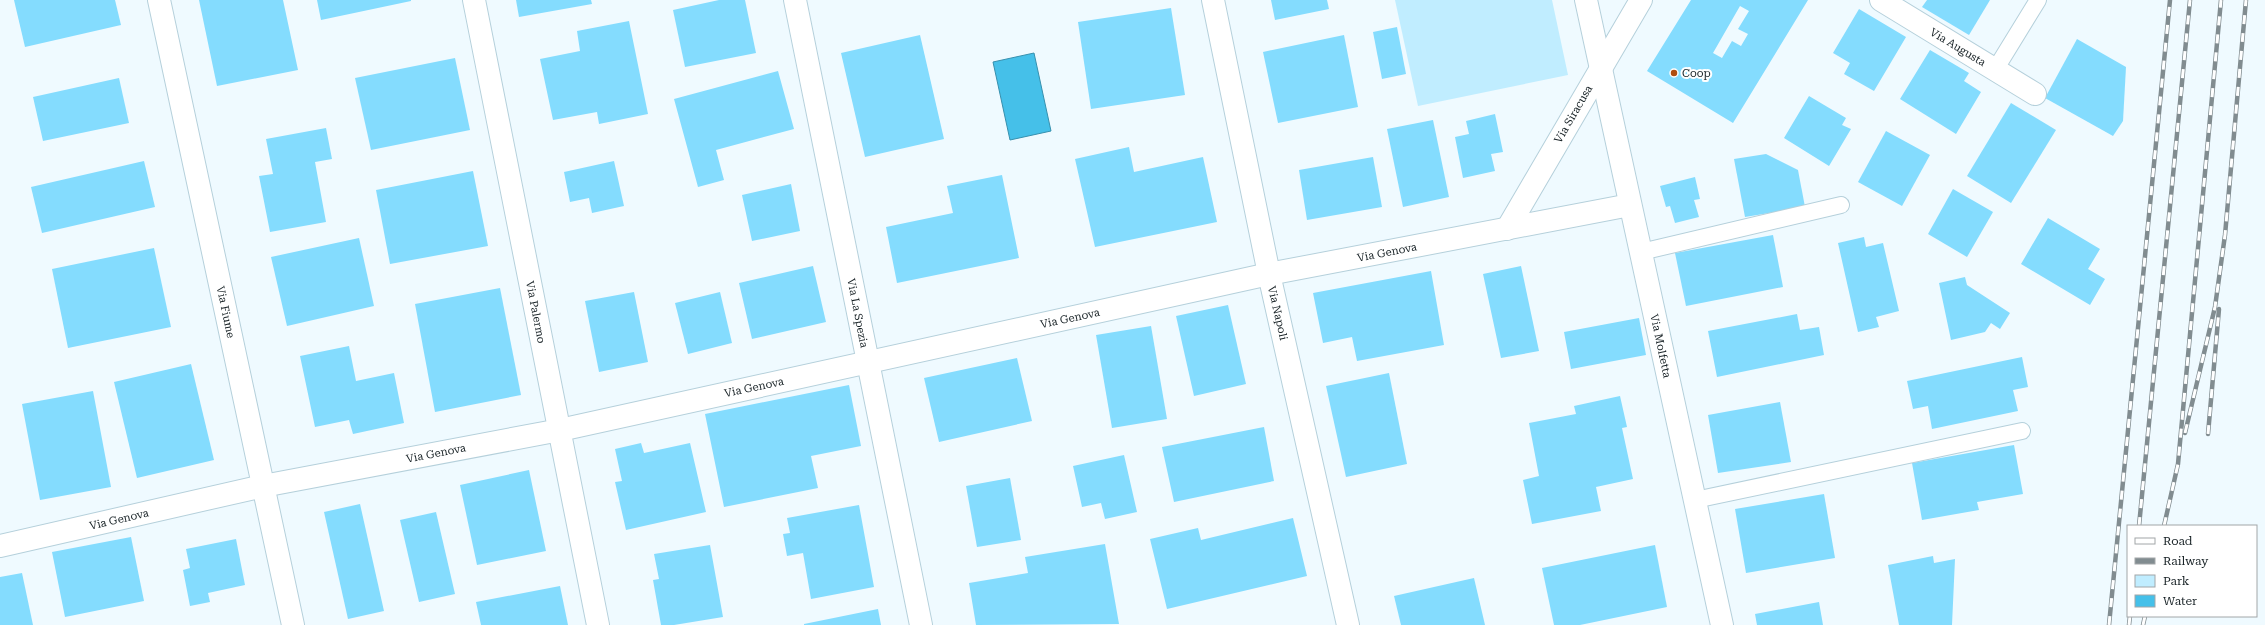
<svg xmlns="http://www.w3.org/2000/svg" width="2265" height="625" font-family="'Roboto Serif',serif">
  <style>
    .green { fill: #c0edff }
    .water { fill: #45c0e9; stroke: #3790ae }
    .building { fill: #84dcfe; fill-rule: evenodd }
    .lines { fill: none; stroke-linecap: round; stroke-linejoin: round }
    .service-casing { stroke: #b5d0db; stroke-width: 18 }
    .minor-casing { stroke: #b5d0db; stroke-width: 24 }
    .service { stroke: #fff; stroke-width: 16 }
    .minor { stroke: #fff; stroke-width: 22 }
    .rail-casing { stroke: #818c90; stroke-width: 4.5 }
    .rail { stroke: #fff; stroke-width: 3; stroke-dasharray: 9; stroke-linecap: butt }
    .poi-dot { fill: #af4d10; stroke: #fff; stroke-width: 1.5 }
    .labels { text-anchor: middle; stroke-width: 4; stroke-linejoin: round; paint-order: stroke }
    .street-label { font-size: 11px; fill: #172125; stroke: #fff }
    .poi-label { font-size: 11px; fill: #172125; stroke: #fff; text-anchor: start }
  </style>
  <rect width="100%" height="100%" fill="#effaff"/>
  <path class="green" d="M1395,0H1552L1568,75L1418,106Z"/>
  <path class="water" d="M1034,53L1051,131L1010,140L993,62Z"/>
  <g class="building">
    <path d="M14,0H115L121,25L25,47Z"/>
    <path d="M199,0H283L298,70L217,86Z"/>
    <path d="M317,0H411V1L321,20Z"/>
    <path d="M516,0H591L592,4L519,17Z"/>
    <path d="M719,0H745L756,53L685,67L673,10Z"/>
    <path d="M1271,0H1327L1329,9L1275,20Z"/>
    <path d="M1691,0H1808L1733,123L1647,71ZM1740,6L1749,11L1738,29L1748,34L1741,46L1732,41L1722,58L1713,53Z"/>
    <path d="M1927,0H1990L1969,35L1922,7Z"/>
    <path d="M1171,8L1185,95L1091,109L1078,22Z"/>
    <path d="M1859,9L1906,37L1874,91L1844,74L1850,63L1833,53Z"/>
    <path d="M629,21L648,114L599,124L597,112L553,120L540,59L580,51L577,31Z"/>
    <path d="M1397,27L1406,74L1382,79L1373,32Z"/>
    <path d="M920,35L944,139L865,157L841,53Z"/>
    <path d="M1344,35L1358,107L1278,123L1263,52Z"/>
    <path d="M2077,39L2126,67L2123,121L2113,136L2045,98Z"/>
    <path d="M1930,50L1969,73L1964,81L1981,92L1956,134L1900,99Z"/>
    <path d="M455,58L470,130L371,150L355,78Z"/>
    <path d="M778,71L794,129L716,150L724,180L698,187L674,99Z"/>
    <path d="M119,78L129,123L43,141L33,97Z"/>
    <path d="M1809,96L1846,118L1842,125L1851,129L1829,166L1784,138Z"/>
    <path d="M2011,103L2056,130L2011,203L1967,176Z"/>
    <path d="M1495,114L1503,152L1491,154L1495,171L1463,178L1455,137L1469,134L1466,121Z"/>
    <path d="M1433,120L1449,197L1403,207L1387,129Z"/>
    <path d="M326,128L332,159L315,162L326,222L270,232L259,176L273,174L266,139Z"/>
    <path d="M1886,131L1930,155L1902,206L1858,182Z"/>
    <path d="M1129,147L1134,172L1203,157L1217,222L1095,247L1075,159Z"/>
    <path d="M1766,154L1798,170L1805,207L1745,217L1734,159Z"/>
    <path d="M1373,157L1382,207L1307,220L1299,170Z"/>
    <path d="M144,161L155,207L42,233L31,187Z"/>
    <path d="M614,161L624,206L592,213L589,198L570,202L564,172Z"/>
    <path d="M473,171L488,246L390,264L376,190Z"/>
    <path d="M1002,175L1019,258L897,283L886,227L953,213L947,186Z"/>
    <path d="M1695,177L1700,199L1694,200L1699,217L1675,223L1670,206L1666,207L1660,186Z"/>
    <path d="M791,184L800,231L752,241L742,195Z"/>
    <path d="M1953,189L1993,212L1967,257L1928,234Z"/>
    <path d="M2048,218L2100,249L2088,269L2105,279L2090,305L2021,264Z"/>
    <path d="M1773,235L1783,287L1686,306L1675,253Z"/>
    <path d="M1864,237L1866,247L1883,243L1899,311L1876,317L1879,327L1858,332L1838,243Z"/>
    <path d="M359,238L374,306L287,326L271,257Z"/>
    <path d="M154,248L171,327L68,348L52,269Z"/>
    <path d="M813,266L826,322L752,339L739,283Z"/>
    <path d="M1521,266L1539,351L1501,358L1483,274Z"/>
    <path d="M1431,271L1444,345L1357,361L1352,337L1323,343L1313,293Z"/>
    <path d="M1965,277L1967,285L2010,313L2000,329L1991,323L1985,332L1951,340L1939,283Z"/>
    <path d="M500,288L521,395L435,412L415,304Z"/>
    <path d="M634,292L648,362L599,372L585,301Z"/>
    <path d="M720,292L732,343L688,354L675,303Z"/>
    <path d="M1228,305L1246,384L1194,396L1176,316Z"/>
    <path d="M1797,314L1800,330L1819,327L1824,355L1717,377L1708,331Z"/>
    <path d="M1639,318L1646,355L1571,369L1564,332Z"/>
    <path d="M1151,326L1167,419L1112,428L1096,335Z"/>
    <path d="M349,346L356,381L394,373L404,423L353,434L349,420L315,427L300,356Z"/>
    <path d="M2022,357L2028,387L2013,390L2018,411L1932,429L1928,406L1913,409L1907,381Z"/>
    <path d="M1017,358L1032,421L939,442L924,378Z"/>
    <path d="M191,364L214,460L137,478L114,382Z"/>
    <path d="M1389,373L1407,464L1346,477L1326,386Z"/>
    <path d="M849,385L861,446L811,456L818,488L724,507L705,414Z"/>
    <path d="M93,391L111,487L40,500L22,404Z"/>
    <path d="M1620,396L1627,427L1622,428L1633,479L1596,487L1601,511L1532,524L1523,480L1539,476L1529,423L1576,414L1574,406Z"/>
    <path d="M1780,402L1791,462L1718,473L1708,415Z"/>
    <path d="M1264,427L1274,481L1174,502L1162,447Z"/>
    <path d="M641,443L644,453L690,443L706,512L626,530L615,482L622,481L615,449Z"/>
    <path d="M2014,445L2023,494L1977,502L1979,510L1922,520L1912,463Z"/>
    <path d="M1124,455L1137,512L1105,519L1101,503L1082,507L1073,466Z"/>
    <path d="M529,470L546,551L477,565L460,485Z"/>
    <path d="M1010,478L1021,540L977,547L966,486Z"/>
    <path d="M1824,494L1835,558L1746,573L1735,509Z"/>
    <path d="M360,504L384,611L348,619L324,512Z"/>
    <path d="M859,505L874,587L811,599L803,553L787,556L783,534L790,533L787,518Z"/>
    <path d="M436,512L455,594L419,602L400,520Z"/>
    <path d="M1293,518L1307,576L1167,609L1150,539L1198,528L1201,540Z"/>
    <path d="M131,537L144,601L65,617L52,552Z"/>
    <path d="M236,539L245,585L208,593L210,602L190,606L183,570L190,568L186,549Z"/>
    <path d="M1105,544L1119,624L976,625L969,583L1028,573L1025,557Z"/>
    <path d="M710,545L723,617L674,625H661L653,580L659,579L654,554Z"/>
    <path d="M1655,545L1667,607L1580,625H1554L1542,568Z"/>
    <path d="M1933,556L1934,563L1955,559L1952,625H1899L1888,565Z"/>
    <path d="M22,573L33,625H0V577Z"/>
    <path d="M1474,578L1485,625H1401L1394,596Z"/>
    <path d="M560,586L568,625H481L476,602Z"/>
    <path d="M1819,602L1823,625H1757L1755,614Z"/>
    <path d="M878,609L881,625H804V624Z"/>
  </g>
  <g class="lines">
    <defs>
      <g id="service">
        <path d="M1995,70L2038,0"/>
        <path d="M1641,252L1841,205"/>
        <path d="M1695,500L2022,431"/>
      </g>
      <g id="minor">
        <path d="M159,0L293,625"/>
        <path d="M474,0L598,625"/>
        <path d="M795,0L921,625"/>
        <path d="M1213,0L1269,274L1348,625"/>
        <path d="M1586,0L1722,625"/>
        <path d="M1881,0L2035,94"/>
        <path d="M1507,229L1641,0"/>
        <path d="M0,546L263,486L560,430L1269,274L1630,205"/>
      </g>
    </defs>
    <use href="#service" class="service-casing"/>
    <use href="#minor" class="minor-casing"/>
    <use href="#service" class="service"/>
    <use href="#minor" class="minor"/>
    <defs>
      <g id="rail">
        <path d="M2185,433L2215,307L2225,235L2246,0"/>
        <path d="M2208,434L2219,309"/>
        <path d="M2139,526L2190,0"/>
        <path d="M2164,526L2178,464L2221,0"/>
        <path d="M2109,625L2170,0"/>
        <path d="M2129,625L2130,616"/>
        <path d="M2143,625L2145,616"/>
      </g>
    </defs>
    <use href="#rail" class="rail-casing"/>
    <use href="#rail" class="rail"/>
  </g>
  <circle class="poi-dot" cx="1674" cy="73" r="4"/>
  <g class="labels">
    <g class="street-label">
      <text transform="translate(1958 47) rotate(31)" y="4">Via Augusta</text>
      <text transform="translate(1573 114) rotate(-60)" y="4">Via Siracusa</text>
      <text transform="translate(1387 252) rotate(-11)" y="4">Via Genova</text>
      <text transform="translate(226 312) rotate(78)" y="4">Via Fiume</text>
      <text transform="translate(536 312) rotate(79)" y="4">Via Palermo</text>
      <text transform="translate(858 313) rotate(79)" y="4">Via La Spezia</text>
      <text transform="translate(1278 313) rotate(77)" y="4">Via Napoli</text>
      <text transform="translate(1070 318) rotate(-12)" y="4">Via Genova</text>
      <text transform="translate(1661 346) rotate(78)" y="4">Via Molfetta</text>
      <text transform="translate(754 387) rotate(-12)" y="4">Via Genova</text>
      <text transform="translate(436 453) rotate(-11)" y="4">Via Genova</text>
      <text transform="translate(119 519) rotate(-13)" y="4">Via Genova</text>
    </g>
    <g class="poi-label">
      <text x="1682" y="77">Coop</text>
    </g>
  </g>
  <rect x="2127" y="525" width="130" height="92" fill="#ffffff" stroke="#a2a6a8"/>
  <rect x="2135" y="538" width="20" height="6" fill="#ffffff" stroke="#a2a6a8"/>
  <text x="2163" y="545" font-size="12" fill="#172125">Road</text>
  <rect x="2135" y="558" width="20" height="6" fill="#818c90" stroke="#a2a6a8"/>
  <text x="2163" y="565" font-size="12" fill="#172125">Railway</text>
  <rect x="2135" y="575" width="20" height="12" fill="#c0edff" stroke="#a2a6a8"/>
  <text x="2163" y="585" font-size="12" fill="#172125">Park</text>
  <rect x="2135" y="595" width="20" height="12" fill="#45c0e9" stroke="#a2a6a8"/>
  <text x="2163" y="605" font-size="12" fill="#172125">Water</text>
</svg>
